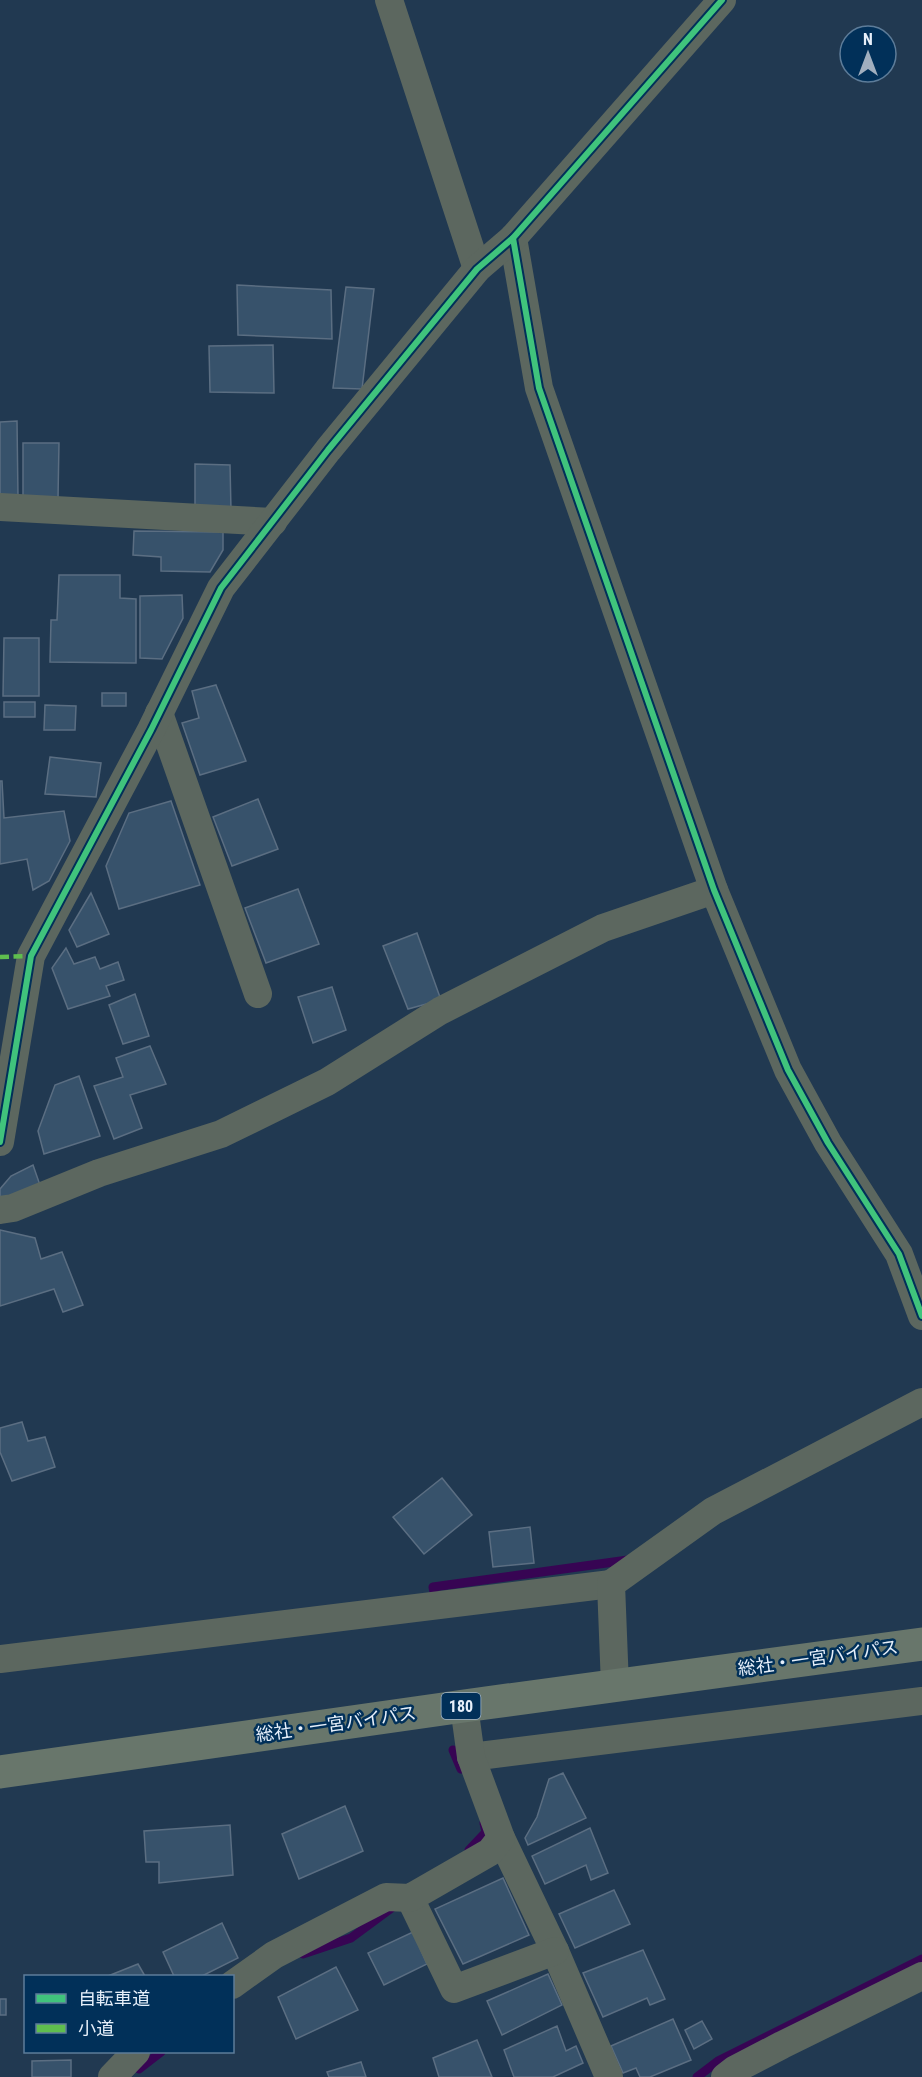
<svg xmlns="http://www.w3.org/2000/svg" width="922" height="2077" font-family="'Roboto Condensed','Noto Sans JP',sans-serif">
  <style>
    .lines { fill: none; stroke-linecap: round; stroke-linejoin: round }
    .stream { stroke: #370553; stroke-width: 9 }
    .building { fill: #37526b; stroke: #5b6e82; stroke-width: 1.5 }
    .minor { stroke: #5c675f; stroke-width: 28 }
    .trunk { stroke: #68766b; stroke-width: 33 }
    .quiet { stroke: #5fbe4e; stroke-width: 4.5; stroke-dasharray: 9 4.5; stroke-linecap: butt }
    .cycleway-casing { stroke: #013059; stroke-width: 10 }
    .cycleway { stroke: #40c37c; stroke-width: 6 }
    .labels { text-anchor: middle; stroke-width: 5; stroke-linejoin: round; paint-order: stroke }
    .shield { fill: #013059; stroke: #a1b6ca; stroke-width: 1.5 }
    .shield-label { font-size: 16px; font-weight: bold; fill: #e6effa }
    .street-label { font-size: 18px; fill: #e6effa; stroke: #013059 }
  </style>
  <rect width="100%" height="100%" fill="#213951"/>
  <g class="lines">
    <g class="stream">
      <path d="M434,1592L433,1587L628,1560"/>
      <path d="M453,1750L461,1769"/>
      <path d="M469,1850L486,1832L484,1823"/>
      <path d="M303,1954L351,1938L393,1907"/>
      <path d="M139,2069L161,2052"/>
      <path d="M697,2077L718,2061L922,1959"/>
    </g>
  </g>
  <g class="building">
    <path d="M237,285L331,290L332,339L238,335Z"/>
    <path d="M346,287L374,289L362,389L333,388Z"/>
    <path d="M273,345L274,393L210,392L209,346Z"/>
    <path d="M17,421L18,497L0,496V422Z"/>
    <path d="M23,443H59L58,498H23Z"/>
    <path d="M195,464L230,465L231,510H195Z"/>
    <path d="M134,531L223,532V550L210,572L161,571V557L133,555Z"/>
    <path d="M59,575H120V598L136,599V663L50,662L51,620H57Z"/>
    <path d="M182,595L183,618L162,659L140,658V596Z"/>
    <path d="M4,638H39V696H3Z"/>
    <path d="M216,685L246,761L200,775L182,723L199,718L192,691Z"/>
    <rect x="102" y="693" width="24" height="13"/>
    <rect x="4" y="702" width="31" height="15"/>
    <path d="M45,705L76,706L75,730H44Z"/>
    <path d="M50,757L101,763L96,797L45,794Z"/>
    <path d="M0,781H2L4,818L64,811L70,841L49,881L33,890L27,859L0,864Z"/>
    <path d="M258,799L278,849L232,866L213,817Z"/>
    <path d="M171,801L200,885L119,909L106,866L129,813Z"/>
    <path d="M298,889L319,944L266,963L245,908Z"/>
    <path d="M91,893L109,934L77,947L69,930Z"/>
    <path d="M417,933L441,1000L408,1009L383,946Z"/>
    <path d="M66,948L74,964L95,957L100,969L118,962L124,980L106,986L110,996L68,1009L52,968Z"/>
    <path d="M332,987L346,1030L313,1043L298,997Z"/>
    <path d="M135,994L149,1036L123,1044L109,1005Z"/>
    <path d="M150,1046L166,1084L130,1095L142,1128L114,1139L94,1086L123,1077L116,1058Z"/>
    <path d="M79,1076L100,1136L44,1154L38,1131L55,1085Z"/>
    <path d="M33,1165L41,1188L0,1202V1189L11,1176Z"/>
    <path d="M0,1230L35,1238L41,1259L62,1252L83,1305L63,1312L54,1289L0,1306Z"/>
    <path d="M22,1422L28,1441L45,1437L55,1467L12,1481L0,1452V1428Z"/>
    <path d="M442,1478L472,1515L424,1554L393,1517Z"/>
    <path d="M530,1527L534,1563L493,1567L489,1532Z"/>
    <path d="M563,1773L586,1818L528,1845L525,1838L537,1817L549,1779Z"/>
    <path d="M345,1806L363,1851L299,1879L282,1834Z"/>
    <path d="M230,1825L233,1875L159,1883V1862H146L144,1831Z"/>
    <path d="M590,1828L608,1873L591,1880L586,1865L545,1884L532,1856Z"/>
    <path d="M503,1878L529,1935L463,1964L435,1909Z"/>
    <path d="M614,1890L630,1924L575,1948L559,1914Z"/>
    <path d="M222,1923L238,1958L202,1976H174L163,1952Z"/>
    <path d="M413,1932L427,1964L384,1985L368,1953Z"/>
    <path d="M643,1950L665,1999L650,2005L647,1998L603,2017L583,1973Z"/>
    <path d="M138,1964L145,1976H108Z"/>
    <path d="M336,1967L358,2010L296,2039L278,1997Z"/>
    <path d="M548,1974L562,2005L502,2035L487,2001Z"/>
    <rect x="0" y="1999" width="6" height="16"/>
    <path d="M673,2019L691,2060L650,2077H640L636,2068L623,2073L611,2046Z"/>
    <path d="M702,2021L712,2039L694,2049L685,2030Z"/>
    <path d="M557,2026L566,2051L576,2046L583,2063L553,2077H514L504,2050Z"/>
    <path d="M477,2040L492,2077H439L433,2058Z"/>
    <path d="M71,2060V2077H32V2061Z"/>
    <path d="M361,2062L366,2077H329L327,2072Z"/>
  </g>
  <g class="lines">
    <g class="minor">
      <path d="M389,0L477,269"/>
      <path d="M513,238L539,388L714,890L788,1070L828,1143L899,1254L922,1316"/>
      <path d="M0,507L273,522"/>
      <path d="M159,713L258,994"/>
      <path d="M0,1142L31,956L151,730L221,588L328,450L477,269L513,238L722,0"/>
      <path d="M0,1210L13,1208L99,1173L221,1134L327,1082L440,1011L603,928L714,890"/>
      <path d="M0,1659L611,1584"/>
      <path d="M615,1686L611,1584L713,1511L922,1402"/>
      <path d="M471,1757L922,1701"/>
      <path d="M501,1838L555,1951L609,2077"/>
      <path d="M410,1898L454,1989L555,1951"/>
      <path d="M232,1985L274,1955L386,1897L410,1898L490,1852L501,1838L471,1757L464,1706"/>
      <path d="M112,2077L136,2052"/>
      <path d="M725,2077L734,2070L782,2045L922,1976"/>
    </g>
    <path class="trunk" d="M0,1772L464,1706L922,1644"/>
    <path class="quiet" d="M0,957L31,956"/>
    <defs>
      <g id="cycleway">
        <path d="M513,238L539,388L714,890L788,1070L828,1143L899,1254L922,1316"/>
        <path d="M0,1142L31,956L151,730L221,588L328,450L477,269L513,238L722,0"/>
      </g>
    </defs>
    <use href="#cycleway" class="cycleway-casing"/>
    <use href="#cycleway" class="cycleway"/>
  </g>
  <g class="labels">
    <rect class="shield" x="441.5" y="1693" width="39" height="26" rx="4.5"/>
    <g class="shield-label">
      <text x="461" y="1712">180</text>
    </g>
    <g class="street-label">
      <text transform="translate(818 1658) rotate(-8)" y="6">総社・一宮バイパス</text>
      <text transform="translate(336 1724) rotate(-8)" y="6">総社・一宮バイパス</text>
    </g>
  </g>
  <rect x="24" y="1975" width="210" height="78" fill="#013059" stroke="#5d7c99" stroke-width="1.5"/>
  <rect x="36" y="1994" width="30" height="9" fill="#40c37c" stroke="#5d7c99" stroke-width="1.5"/>
  <text x="78" y="2005" font-size="18" fill="#e6effa">自転車道</text>
  <rect x="36" y="2024" width="30" height="9" fill="#5fbe4e" stroke="#5d7c99" stroke-width="1.5"/>
  <text x="78" y="2035" font-size="18" fill="#e6effa">小道</text>
  <g transform="translate(868 54)"><circle r="28" fill="#013059" stroke="#5d7c99" stroke-width="1.5"/>
  <path d="M0-4.5L10 22L0 15L-10 22Z" fill="#a1afbf"/>
  <text y="-9" font-size="16" font-weight="bold" text-anchor="middle" fill="#e6effa">N</text>
  </g>
</svg>
